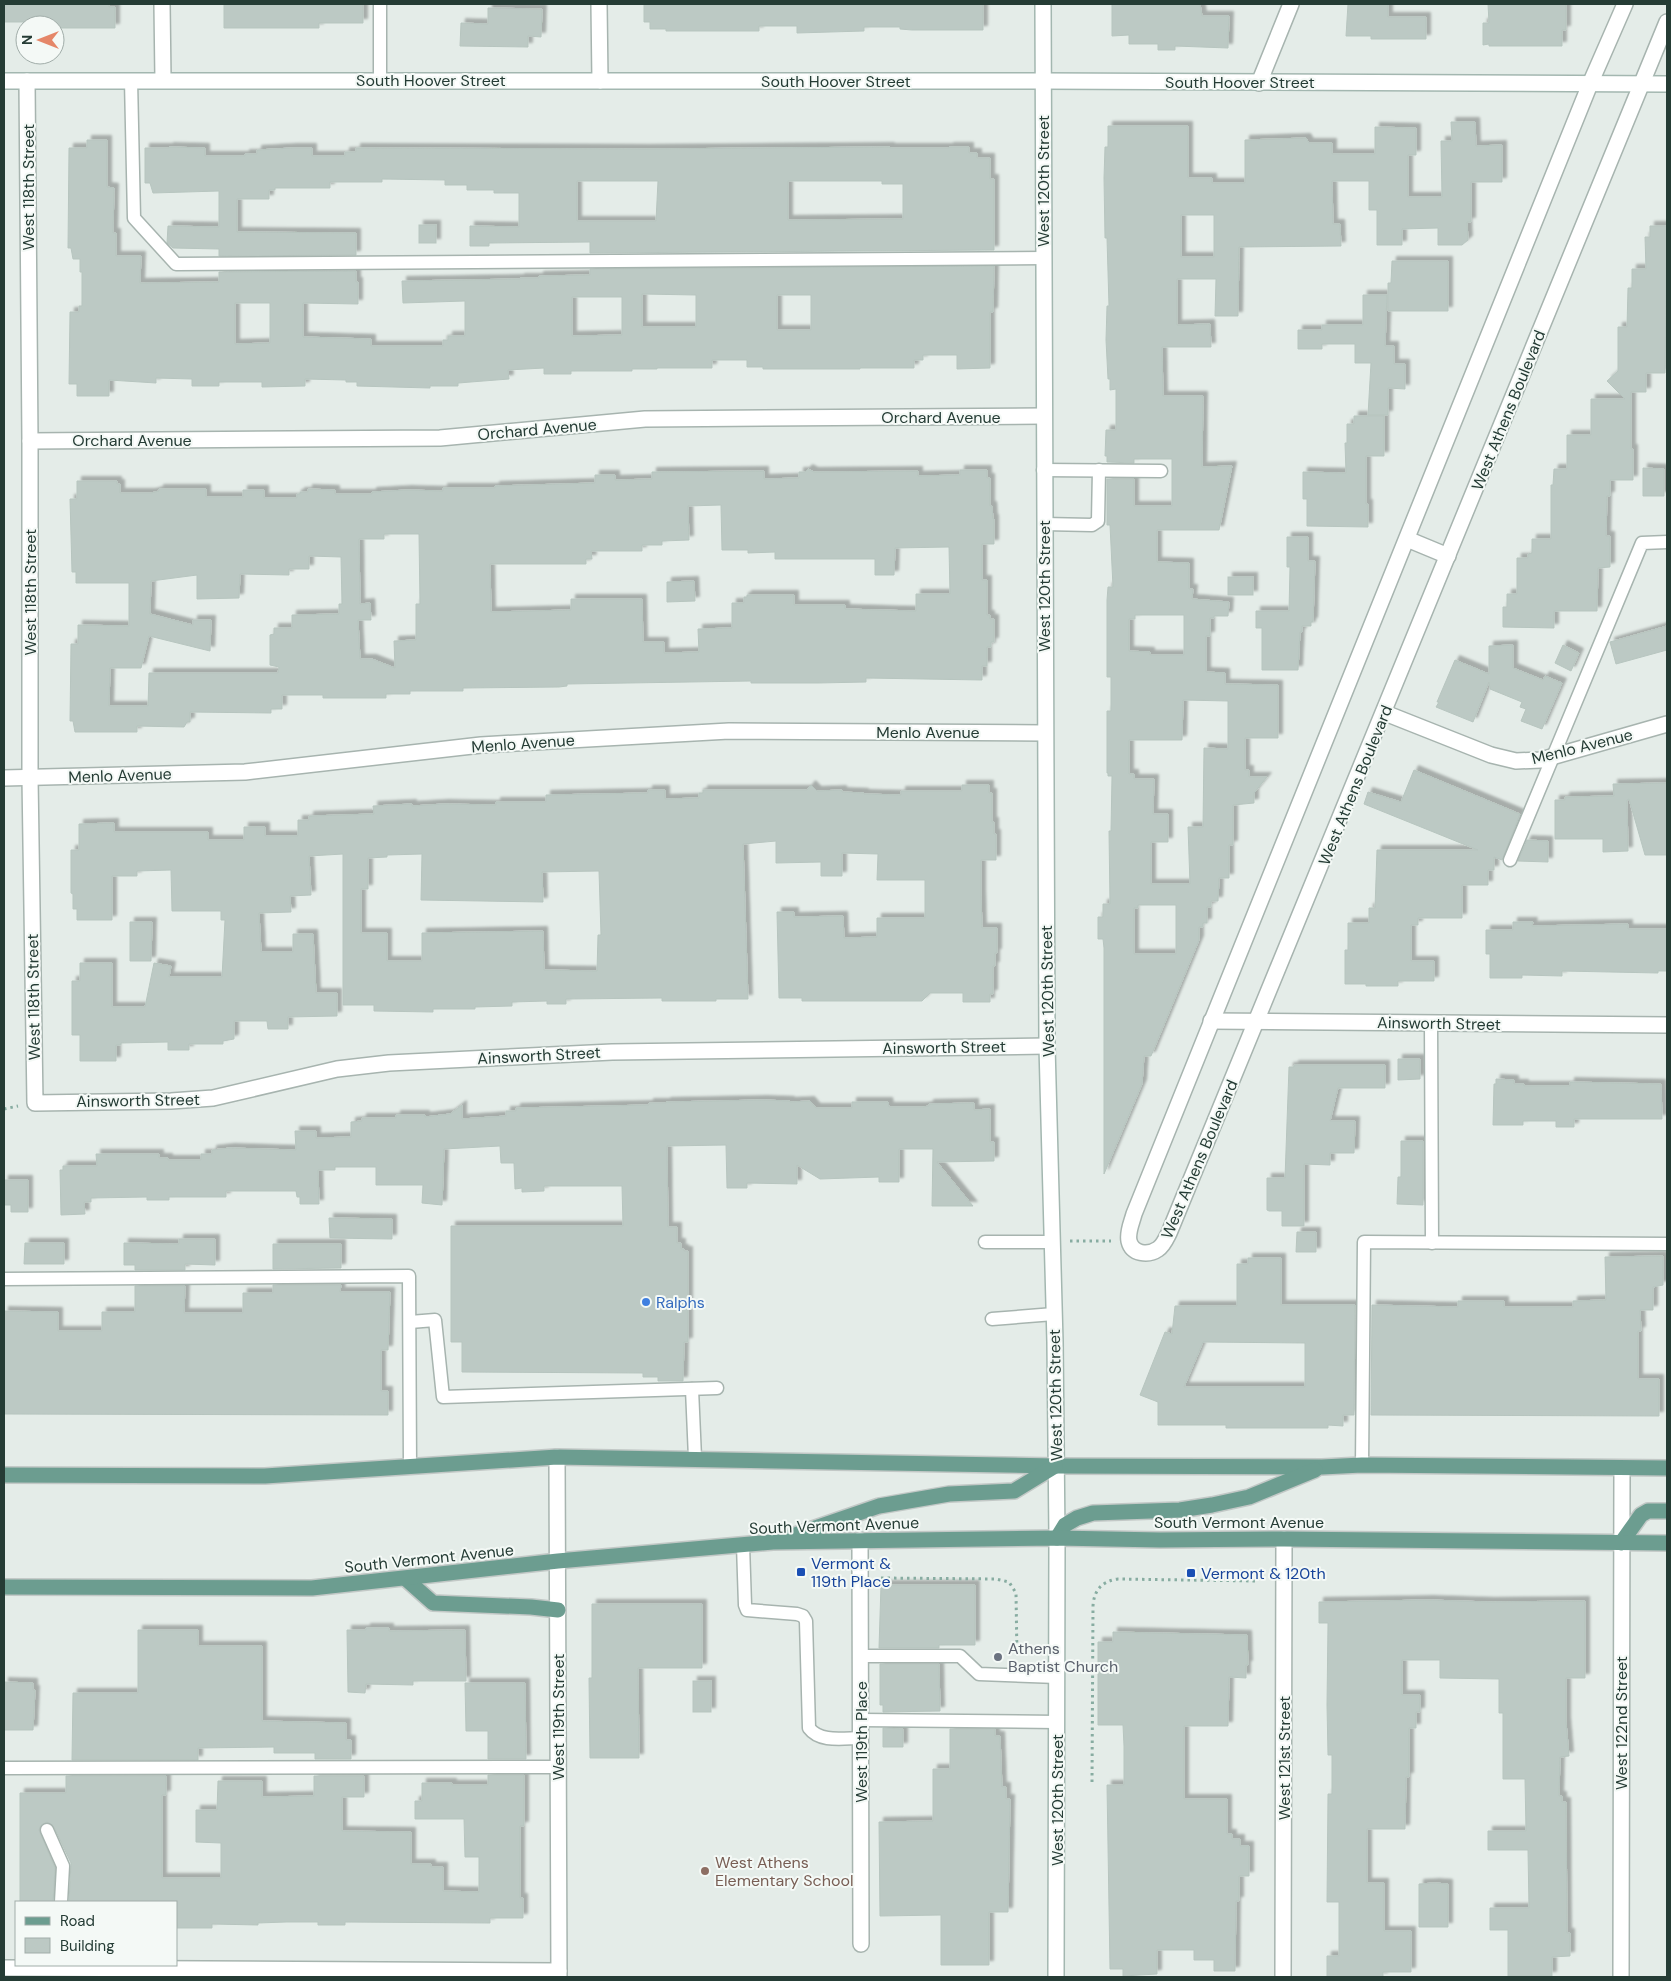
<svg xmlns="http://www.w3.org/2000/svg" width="1671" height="1981" font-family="'DM Sans',sans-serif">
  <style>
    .building { fill: #bcc9c4; stroke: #b7c5bf; fill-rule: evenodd; filter: url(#shadow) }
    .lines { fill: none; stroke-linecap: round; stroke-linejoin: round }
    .lane-casing { stroke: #a7b4af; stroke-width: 15 }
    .street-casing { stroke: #a7b4af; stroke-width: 18 }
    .secondary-casing { stroke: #a3b7b0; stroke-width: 18 }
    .primary-casing { stroke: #c2c8c6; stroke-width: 18 }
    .path { stroke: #87aca1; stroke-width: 3; stroke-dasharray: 2.5 4; stroke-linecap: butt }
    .lane { stroke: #fff; stroke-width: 12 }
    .street { stroke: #fff; stroke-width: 15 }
    .secondary { stroke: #fff; stroke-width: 15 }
    .primary { stroke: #6c9d90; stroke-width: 15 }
    .shop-dot { fill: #3f7fe0; stroke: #f4f9f6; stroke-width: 2 }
    .transit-dot { fill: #1a4fb4; stroke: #f4f9f6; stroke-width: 2 }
    .worship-dot { fill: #6b7280; stroke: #f4f9f6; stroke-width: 2 }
    .education-dot { fill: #8d6e63; stroke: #f4f9f6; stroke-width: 2 }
    .labels { text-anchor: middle; stroke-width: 4; stroke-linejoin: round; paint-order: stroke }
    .street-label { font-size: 16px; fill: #253c35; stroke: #f4f9f6 }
    .shop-label { font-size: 16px; fill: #366cbe; stroke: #f4f9f6; text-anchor: start }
    .transit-label { font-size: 16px; fill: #164399; stroke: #f4f9f6; text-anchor: start }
    .worship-label { font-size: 16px; fill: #5b616d; stroke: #f4f9f6; text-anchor: start }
    .education-label { font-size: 16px; fill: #785e54; stroke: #f4f9f6; text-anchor: start }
  </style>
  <defs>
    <filter id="shadow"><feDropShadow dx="4.5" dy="-4.5" stdDeviation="1" flood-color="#0004"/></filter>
  </defs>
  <rect width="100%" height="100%" fill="#e4ece8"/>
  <g class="building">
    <path d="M4,4H109V7H115V28H55V25H38V22H4Z"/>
    <path d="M224,4H363V23H319V28H224Z"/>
    <path d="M644,4H983V30H912L900,29V27H864V31L797,33V26H759V31H666V29H650V22H644Z"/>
    <path d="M1112,4H1200L1202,16H1229L1228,48L1175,46V50H1158V44H1129V35L1112,36Z"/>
    <path d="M1348,4H1388V17H1426V39H1371V36H1346Z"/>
    <path d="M1488,4H1566V30H1562V46H1489V44L1483,45V23H1489Z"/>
    <path d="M488,8L542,9L541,37L528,36V47L460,46L461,23L488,24Z"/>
    <path d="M1451,122H1475L1476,146L1502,145V182H1471V222H1467L1468,240L1462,245H1438V228L1402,229V245H1377V210H1369V181H1332L1333,224H1340L1341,246L1239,247L1238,316H1215L1216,279H1177V325L1210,324L1211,347H1162L1163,396H1203L1202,467L1232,466L1219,530H1157V562L1189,563V589H1193L1192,599L1229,602L1228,616H1214V618H1210V636H1206V672L1225,673V684L1278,685V738H1245V770H1249V777H1267L1254,793V803L1233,805V845H1229V878H1219L1218,901H1211V907H1207V923H1203V927H1199V940L1151,1056H1144L1142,1084L1104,1174V948L1103,939H1098V917H1103V904H1110L1109,831H1111L1112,776H1108V773H1107V711H1111V677H1107V600L1108,587H1113L1110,525H1107V479H1134V506H1172V459H1134V463L1107,462V456H1105L1106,430H1116V389L1110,390V379H1108L1106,340L1107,306H1109L1107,238H1105L1104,178L1105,147H1108V126H1188V178H1212V183H1245V140L1306,138L1309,143H1332V154H1375V127L1416,128V155H1408V197H1442L1441,141H1452ZM1181,215H1214V257H1181ZM1135,615H1184V655H1150V652L1129,651V619H1135ZM1183,700L1228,701V749L1204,748L1203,827H1188L1190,884H1151V842H1168V814H1153L1154,779H1134V774H1129V740H1182ZM1138,905H1176V954H1134V908H1138Z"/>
    <path d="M87,140H107V187L114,188L113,233H116V256H141L140,283L219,282V272L356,271V282H358V304L303,303V337L371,339V346H443V340H448V336H465V301L403,303L402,281L520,279V278H539V276L590,275V269L994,266L993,312H990V368L957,369V355H923V360H914V368H860V369H763V367H747V360H712V368H657V369H632V371H571V374H544V368L508,370L509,379L458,383V386H430V388L357,386V382H346V380L305,379V386L262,387V382H219V386H192V379L156,378V383L109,380V396H77V384H69L70,312H79V306H82V272H80V259H73L71,248H68L69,148H87ZM642,294L696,295V327H642ZM777,295H811V330H777ZM572,297H622V335L572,336ZM235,303H270V343L235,344Z"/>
    <path d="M169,147L205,148V156H245V154H257V150L292,148H312V156H345V152H356V148L645,149L890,147V148H949V147H969V153H977V158H990V179H994V250L590,253V242L489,243V246H470V226L519,227V193H494V190H467V185H445V180L382,179V182H330V188H275V190H269V199H237V232L356,233V255L219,256V249L173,248L167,243L168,226L219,227V191L153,193L150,183H145V148H169ZM577,181H658L656,221H577ZM788,181H882V184H903V219L788,220Z"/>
    <rect x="419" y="225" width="17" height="18"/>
    <path d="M1650,226H1667L1665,373H1646V392H1631V449H1633V480H1610V496H1607L1606,536H1610V567L1598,568L1597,611H1554V628L1503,627V607H1507V594H1517V558H1528V554L1532,553V539H1551V485H1553L1554,469H1567V435H1591V399H1625L1607,381L1618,371V327H1627L1628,288H1632V269H1646L1645,237H1650Z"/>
    <path d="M1392,261H1448V311H1388V283H1391Z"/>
    <path d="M1363,295H1387L1385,346H1394V364H1405V389L1388,388V415H1368L1371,363H1355V344H1322V349H1298V330H1322V325H1363Z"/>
    <path d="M1354,416H1384V456H1366V504H1368V527L1307,526V499H1303V472L1346,473L1345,443H1347V424H1354Z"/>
    <path d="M1643,468L1664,469V496H1643Z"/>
    <path d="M808,469L814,472L918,471V476L960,475V470H987V478H990V506H992L993,519H994V544H982V580H987V615H990V619H994V642H991V647H987V666H982V680L866,678V682L818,683H751V681L567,684V686L559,687L463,688V691H410V694H386V698H323V695H282V709H271V713L190,712V722H187L184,727L137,726V732H75L73,721H70L71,644H78V625L129,626V583H76V572H72L70,499H77V481H117V484H120V493H151L159,491V489H206V497H243V490H264V498H297V494H300V492H308V489L335,490V494H372V492L407,490L443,491V488H495V486L595,483V475H615V480L652,479V472L764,471V479L799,478V472H805ZM721,505L722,550H748V553L775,552V559H875V575H894L895,548L949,547L950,594H916V611L845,609V605H794V595H747V597H744V603H732V628L698,629L699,652L664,653V642H643L642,599H571V610L491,612L490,564H586V559H592L591,551H642V545H662V541L689,540L688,506ZM384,534H419L420,604H416V640L394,641L395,668L372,659H360L358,620H371L370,603L360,604L359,539H384ZM309,556L341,557L342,604H339V614L292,615V628H274V634L270,635V665L279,667L278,673H149L148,706H109L110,668H141L149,636L210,651L211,620H193V625L150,614L151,581L197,575V599L239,598L240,574L289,575V569H309Z"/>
    <path d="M1287,537H1308V561H1315L1313,622H1311V626H1302V632H1300L1298,670H1262V628H1256V611H1289L1290,567H1287Z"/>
    <rect x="1228" y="577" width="25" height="18"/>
    <path d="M694,581L695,601L667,602V582Z"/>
    <path d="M1667,626V650L1616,664L1610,642Z"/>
    <path d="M1513,645V668L1543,680L1545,676L1562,683L1542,729L1521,721L1526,709L1520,707L1522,702L1490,689L1489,682L1473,722L1436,707L1439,702H1437L1455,660L1489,674V646Z"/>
    <path d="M1563,645L1579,653L1571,671L1555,663Z"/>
    <path d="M1414,770L1520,814L1502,860L1494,857V870H1488V885H1462V918H1418V925H1411V961H1434V981H1398V986H1366V984H1345V950H1348V923H1369V908H1375L1377,850H1478L1364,804L1368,792L1401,802Z"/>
    <path d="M1667,783V855H1645L1629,799L1627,800L1628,851L1603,852V839H1555V800H1565V797L1614,796L1613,784Z"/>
    <path d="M811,785L817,791L842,790V792L864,793V794L901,795V791H962V785H989V793H992V822H994V834H996V860H981V895L982,928H997V953H995V966H993V994H990V1002H963V993H930L922,1001H802V998H779L777,912H794V917L843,916L844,938L877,937V918H925V880H877L878,854L842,853V876H821V862L776,863V841L743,844L748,999H716V1001H662V998L566,999V1004H547V1001L512,1002V1006L475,1007V1009H433V1012L374,1011V1005H343V854L309,856L311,895L290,896L291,912L259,913L261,952H293V934H313L316,993H337V1016L288,1017V1029H268L267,1021H234V1039L223,1041V1044H189V1050H168V1042L121,1043V1045H116V1061H80V1035H72V981H80V963H112V1007H145L154,963L171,966L169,977H222L225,920H221V911H172L171,870L137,871V876H112V920H77V909H73V894L71,893V850H79V824L114,823V832H208V840H244V827H265V836H298V820H309V816L374,814L373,806L412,804V806L444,804L496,805V802H546V795L648,793V790H665V799L699,798V793H703V790H807ZM422,854L421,900L543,902L542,872L599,871L601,935H598L597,971L544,970L543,931L422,933V961H387V933H361V889H368V858L387,857V855Z"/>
    <path d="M1527,840L1548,841V862L1518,861Z"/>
    <path d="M130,922H152L151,961H130Z"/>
    <path d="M1513,922H1533L1532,926L1628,924V929H1667V971H1658V973L1562,971V976L1522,975V978H1490V954H1486V930H1513Z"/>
    <path d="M1398,1059H1420V1079L1398,1080Z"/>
    <path d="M1294,1065H1385V1088H1338L1330,1121H1355L1354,1153H1330V1165L1304,1164V1226H1282V1211H1269L1267,1210V1178H1285L1289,1067H1294Z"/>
    <path d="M1496,1079L1514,1080V1084H1524V1086H1570V1082L1661,1084L1662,1119H1574V1127H1556V1121H1523V1125H1493L1494,1084H1496Z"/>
    <path d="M763,1100L790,1101V1102L810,1101L816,1108H852V1102H888L889,1107H923L929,1106V1104L974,1103V1110L990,1109V1142H994V1161L937,1162L973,1206H932L933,1149H899V1182H879V1177L820,1179L797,1165V1184L747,1183V1188H727L726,1145L667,1146L668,1227H677V1243H681V1249H684V1251H688V1342H684L683,1381H658V1377H643V1373L462,1372V1342H451V1226H623L622,1186H544V1191L522,1192V1188L515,1189L514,1163H501L500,1146L444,1149L442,1205L422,1203L423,1185H376V1167H335V1170H318L319,1204H300V1197H297L296,1191H226V1197H169V1200H147V1197L91,1198V1202H84L85,1214L61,1215L60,1170H63V1166H97L96,1154H159V1158H168V1160H201V1154H212V1150L230,1148L296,1150L295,1131H316V1138L351,1137V1122L362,1121V1118H396V1115H425V1117L450,1114L462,1105V1119L506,1116V1111H516V1108L649,1105V1103H666V1102Z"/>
    <path d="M1401,1141H1423V1205L1397,1204L1398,1177H1401Z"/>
    <path d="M4,1180H28V1212H11V1205H4Z"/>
    <path d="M329,1218L392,1219V1239L330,1238Z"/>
    <path d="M1297,1232H1316V1252H1296Z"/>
    <path d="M179,1239H215V1265L185,1264V1270H135V1265H124V1243L179,1244Z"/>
    <path d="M25,1243H64V1264H24Z"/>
    <path d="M273,1244H341V1268L273,1269Z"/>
    <path d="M1663,1256V1285L1653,1287V1310H1640L1641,1331H1638V1379H1659V1416L1371,1415L1372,1305L1458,1307V1301H1504V1307H1573V1301L1606,1300L1605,1257Z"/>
    <path d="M1248,1258H1281V1305H1355L1354,1415H1343V1426L1328,1425V1428H1226V1425H1158V1402L1140,1395L1165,1332L1172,1334L1175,1306H1237V1264H1248ZM1203,1342L1305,1343V1387H1184Z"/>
    <path d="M273,1285H341L340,1292H390L388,1350H381V1391H388V1415L4,1414V1311L58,1312V1331H102V1312H135V1286H185L184,1313H243V1293H273Z"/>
    <path d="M881,1585H975V1645H939V1648H879Z"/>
    <path d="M1429,1600L1490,1602L1585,1601V1678H1566V1722L1569,1756L1560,1757L1559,1796H1562V1802H1566L1567,1933H1570V1956L1552,1957V1976H1508V1930H1490V1908H1529L1528,1850H1488V1831H1526L1525,1779H1503V1713H1499V1679L1440,1678V1660H1402V1695H1420V1712H1416V1728H1409V1777H1406L1405,1829H1367V1883H1384V1931H1411V1972H1383V1977H1327V1956H1339V1902H1327L1328,1794H1332V1755H1328L1327,1705L1328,1623H1319V1602Z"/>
    <path d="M592,1604H702V1668H638L639,1758H590L589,1678H592Z"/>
    <path d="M366,1628H389V1631L465,1630L466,1681H413V1685L366,1684L365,1693L348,1692L347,1630H366Z"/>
    <path d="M138,1630H198V1646H262V1721L346,1723V1740H351V1759H315V1753H274V1747L198,1748V1760H72L73,1693H138Z"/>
    <path d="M1113,1632L1247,1635L1248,1665H1246V1678L1229,1677L1228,1726H1184V1799H1227V1834H1232V1839H1240V1846H1249V1876H1239V1901H1236L1235,1971H1214V1960H1194V1950H1157V1974L1123,1976V1969H1110L1107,1785H1124V1746L1123,1725H1098V1642H1113Z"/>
    <path d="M880,1664H939L940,1711L883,1712V1705H880Z"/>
    <rect x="693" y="1681" width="18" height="31"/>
    <path d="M4,1682L33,1683V1690H35L33,1730H4Z"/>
    <path d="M465,1683H525L526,1759H488V1731H466Z"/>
    <path d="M883,1728L903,1729V1747H883Z"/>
    <path d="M950,1729H995V1736H1000L1002,1787H1006V1799H1010L1008,1912H989V1965H941V1915L880,1916L879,1822L933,1821V1769H950Z"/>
    <path d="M488,1775H524V1826H520V1898H523V1918H490V1923L345,1922V1925H318V1922H286L258,1923V1925L212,1924V1928H177L176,1902H69L71,1863L54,1827L47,1822L41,1825L39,1830L55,1868L53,1902H20V1793H66V1776H166V1795H162V1878H221V1843L196,1842V1810H217L218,1781H262V1797L314,1796V1776H364V1797H342V1831L411,1832V1864H431V1867H443V1891L479,1892V1857H465L464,1819H415V1801H422V1783H452V1785H488Z"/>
    <path d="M1435,1883L1448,1884V1927H1419V1884Z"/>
  </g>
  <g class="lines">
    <defs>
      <g id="lane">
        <path d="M380,4V80"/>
        <path d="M131,80L134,218L176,264L1044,258"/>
        <path d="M1043,470L1161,471"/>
        <path d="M1044,524L1092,525L1098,521L1099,470"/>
        <path d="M1510,860L1642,543L1667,542"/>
        <path d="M1431,1023L1432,1243"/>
        <path d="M985,1242H1051"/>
        <path d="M4,1279L409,1276L410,1466"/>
        <path d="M992,1319L1054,1314"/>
        <path d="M410,1322L435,1320L443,1397L717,1388"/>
        <path d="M692,1389L695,1458"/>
        <path d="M1362,1465L1364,1242L1667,1244"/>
        <path d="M743,1545L745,1605L747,1610L797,1614L803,1616L806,1621L809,1728C820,1743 844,1738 861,1738"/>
        <path d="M860,1656H960L979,1674L1057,1677"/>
        <path d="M861,1720L1057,1722"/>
        <path d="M4,1768L559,1767"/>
        <path d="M47,1830L63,1866L61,1902"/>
      </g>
      <g id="street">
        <path d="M162,4L163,80"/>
        <path d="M599,4L600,81"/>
        <path d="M1625,4L1590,84L1134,1214C1132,1222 1127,1232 1129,1241C1132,1254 1148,1256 1158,1249C1163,1246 1166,1239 1169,1233L1667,22"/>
        <path d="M27,81L30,441V778L35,1103L171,1101L213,1098L337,1069L389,1063L612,1052L1047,1046"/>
        <path d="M1259,83L1291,4"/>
        <path d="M30,441L440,438L645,419L1043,416"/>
        <path d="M1407,539L1448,556"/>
        <path d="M1385,713L1491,755L1516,761L1541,760L1667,724"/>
        <path d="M4,778L245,772L481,745L729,731L1044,733"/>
        <path d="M1211,1021L1667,1025"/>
        <path d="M557,1457L559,1977"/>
        <path d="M860,1540L861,1944"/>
        <path d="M4,1968L559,1971"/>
        <path d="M1283,1977L1284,1539"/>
        <path d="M1621,1977L1622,1468"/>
      </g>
      <g id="secondary">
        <path d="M1043,4L1047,1046L1055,1342L1057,1538L1056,1977"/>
        <path d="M4,81H1043L1667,84"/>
      </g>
      <g id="primary">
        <path d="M4,1475L265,1476L557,1457L1056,1466L1322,1467L1362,1465L1667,1468"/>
        <path d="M789,1537L879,1506L949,1494L1014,1491L1055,1466"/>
        <path d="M1057,1538L1065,1525L1077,1518L1093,1513L1180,1510L1212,1505L1249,1497L1315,1470"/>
        <path d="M1621,1543L1641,1515L1648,1511H1667"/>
        <path d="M406,1579L433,1603L531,1607L558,1610"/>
        <path d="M4,1587L312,1588L558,1561L773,1542L1057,1538L1160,1540L1284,1539L1667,1543"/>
      </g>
    </defs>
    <use href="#lane" class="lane-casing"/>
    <use href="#street" class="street-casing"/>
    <use href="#secondary" class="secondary-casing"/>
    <use href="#primary" class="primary-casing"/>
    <g class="path">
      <path d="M4,1109L18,1106"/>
      <path d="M1070,1241H1111"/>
      <path d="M881,1578L996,1579L1009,1582L1016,1593L1017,1658"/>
      <path d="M1092,1782L1093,1606C1094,1590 1102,1581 1118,1579L1257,1581"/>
    </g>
    <use href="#lane" class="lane"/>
    <use href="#street" class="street"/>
    <use href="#secondary" class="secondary"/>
    <use href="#primary" class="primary"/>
  </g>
  <circle class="shop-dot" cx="646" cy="1302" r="5"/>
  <g class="transit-dot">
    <rect x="796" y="1567" width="10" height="10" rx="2.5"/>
    <rect x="1186" y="1568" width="10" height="10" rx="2.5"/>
  </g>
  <circle class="worship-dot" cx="998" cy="1657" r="5"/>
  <circle class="education-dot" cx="705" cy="1871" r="5"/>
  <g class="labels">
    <g class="street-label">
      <text x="431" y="86">South Hoover Street</text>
      <text x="836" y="87">South Hoover Street</text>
      <text x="1240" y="88">South Hoover Street</text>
      <text transform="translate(1043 181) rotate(-90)" y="6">West 120th Street</text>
      <text transform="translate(28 187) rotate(-90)" y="6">West 118th Street</text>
      <text transform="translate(1508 410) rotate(-68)" y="6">West Athens Boulevard</text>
      <text x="941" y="423">Orchard Avenue</text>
      <text transform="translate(537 429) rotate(-5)" y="6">Orchard Avenue</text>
      <text x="132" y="446">Orchard Avenue</text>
      <text transform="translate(1044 586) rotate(-90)" y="6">West 120th Street</text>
      <text transform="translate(30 592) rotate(-90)" y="6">West 118th Street</text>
      <text x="928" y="738">Menlo Avenue</text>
      <text transform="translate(523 743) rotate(-4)" y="6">Menlo Avenue</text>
      <text transform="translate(1582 746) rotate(-14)" y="6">Menlo Avenue</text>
      <text transform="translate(120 775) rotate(-2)" y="6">Menlo Avenue</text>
      <text transform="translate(1355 785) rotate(-68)" y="6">West Athens Boulevard</text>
      <text transform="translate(1047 991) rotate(-91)" y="6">West 120th Street</text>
      <text transform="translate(33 997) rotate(-91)" y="6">West 118th Street</text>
      <text transform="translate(1439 1023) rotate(1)" y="6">Ainsworth Street</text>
      <text transform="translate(944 1047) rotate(-1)" y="6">Ainsworth Street</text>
      <text transform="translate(539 1055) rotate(-3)" y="6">Ainsworth Street</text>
      <text transform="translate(138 1100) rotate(-1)" y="6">Ainsworth Street</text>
      <text transform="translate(1199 1159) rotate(-67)" y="6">West Athens Boulevard</text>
      <text transform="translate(1055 1395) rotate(-91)" y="6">West 120th Street</text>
      <text x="1239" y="1528">South Vermont Avenue</text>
      <text transform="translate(834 1525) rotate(-2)" y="6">South Vermont Avenue</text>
      <text transform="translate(429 1558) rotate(-6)" y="6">South Vermont Avenue</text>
      <text transform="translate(558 1717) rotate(-90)" y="6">West 119th Street</text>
      <text transform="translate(1621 1723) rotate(-90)" y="6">West 122nd Street</text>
      <text transform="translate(861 1742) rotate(-90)" y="6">West 119th Place</text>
      <text transform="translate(1284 1758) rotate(-90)" y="6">West 121st Street</text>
      <text transform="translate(1057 1800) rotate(-90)" y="6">West 120th Street</text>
    </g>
    <g class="shop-label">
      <text x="656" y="1308">Ralphs</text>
    </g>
    <g class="transit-label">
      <text x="811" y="1569">Vermont &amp;<tspan x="811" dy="18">119th Place</tspan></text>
      <text x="1201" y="1579">Vermont &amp; 120th</text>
    </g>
    <g class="worship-label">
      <text x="1008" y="1654">Athens<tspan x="1008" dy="18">Baptist Church</tspan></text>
    </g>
    <g class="education-label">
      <text x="715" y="1868">West Athens<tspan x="715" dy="18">Elementary School</tspan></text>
    </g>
  </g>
  <rect width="1671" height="1981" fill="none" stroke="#253c35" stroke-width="10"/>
  <rect x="15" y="1901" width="162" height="65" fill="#f4f9f6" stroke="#a1ada9"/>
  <rect x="25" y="1917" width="25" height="8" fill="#6c9d90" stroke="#a1ada9"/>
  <text x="60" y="1926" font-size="15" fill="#253c35">Road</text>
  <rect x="25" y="1938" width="25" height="15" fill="#bcc9c4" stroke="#a1ada9"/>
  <text x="60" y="1951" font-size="15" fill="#253c35">Building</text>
  <g transform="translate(40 40) rotate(270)"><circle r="24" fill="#f4f9f6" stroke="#a1ada9"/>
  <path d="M0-4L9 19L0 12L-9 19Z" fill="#e58769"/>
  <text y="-8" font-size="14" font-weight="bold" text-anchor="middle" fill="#253c35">N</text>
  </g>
</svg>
